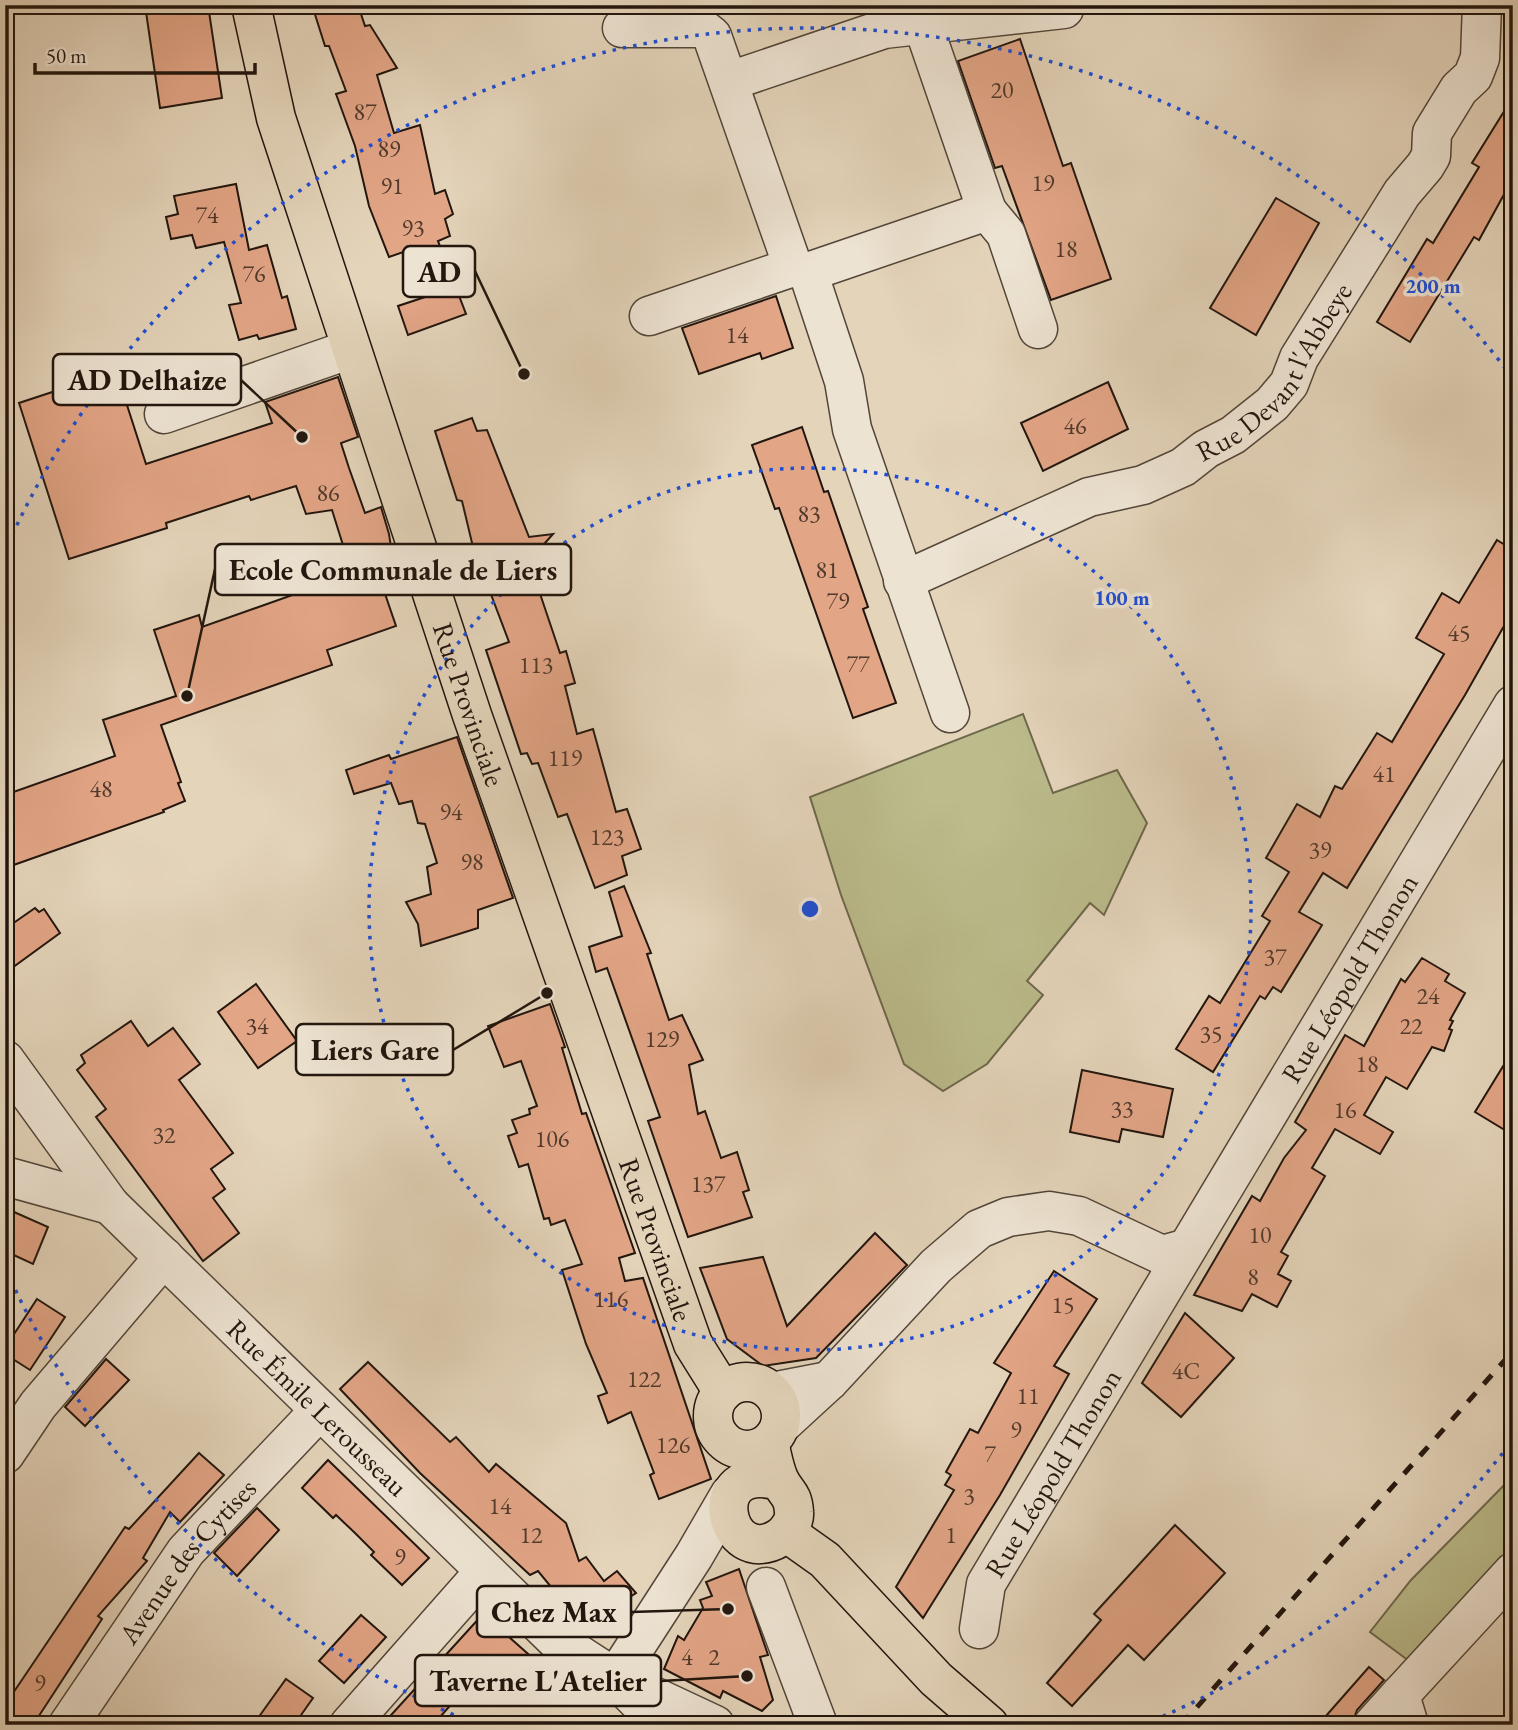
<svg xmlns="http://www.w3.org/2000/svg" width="1518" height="1730" font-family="'EB Garamond',serif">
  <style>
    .green { fill: #bbbb8b; stroke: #6e684c; stroke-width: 2 }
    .building { fill: #e2a586; stroke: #22160e; stroke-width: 2 }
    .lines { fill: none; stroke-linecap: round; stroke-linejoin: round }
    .minor-casing { stroke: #524639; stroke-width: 41 }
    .major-casing { stroke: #22160e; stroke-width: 41 }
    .minor { stroke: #ede3d2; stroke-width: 38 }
    .major { stroke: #e4d4ba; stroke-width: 38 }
    .rail { stroke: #22160e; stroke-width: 5; stroke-dasharray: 12 12; stroke-linecap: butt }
    .ring { fill: none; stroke: #1d4ed8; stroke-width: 3.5; stroke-dasharray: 3.5 7 }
    .labels { text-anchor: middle; stroke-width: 7; stroke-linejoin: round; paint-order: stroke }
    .number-label { font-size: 24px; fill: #523a2c }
    .street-label { font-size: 28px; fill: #22160e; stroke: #ede3d2 }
    .centre { fill: #1d4ed8; stroke: #ede3d2; stroke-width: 3.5 }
    .ring-label { font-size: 21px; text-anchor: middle; font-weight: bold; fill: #1d4ed8; stroke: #ede3d2; stroke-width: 7; stroke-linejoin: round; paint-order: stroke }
    .leader { fill: none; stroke: #22160e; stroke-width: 2.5 }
    .callout-dot { fill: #22160e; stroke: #ede3d2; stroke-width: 2.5 }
    .callout { fill: #ede3d2; stroke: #22160e; stroke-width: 2.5 }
    .callout-label { font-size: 30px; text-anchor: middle; font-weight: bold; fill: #22160e }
  </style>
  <rect width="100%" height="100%" fill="#e4d4ba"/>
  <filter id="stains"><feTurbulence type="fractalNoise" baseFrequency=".00286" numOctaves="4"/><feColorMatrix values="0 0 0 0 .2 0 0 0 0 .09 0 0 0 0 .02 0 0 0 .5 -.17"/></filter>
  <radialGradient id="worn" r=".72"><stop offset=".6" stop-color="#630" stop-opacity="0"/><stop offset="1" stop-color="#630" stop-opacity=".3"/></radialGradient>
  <g class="green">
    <path d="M1023,714L1053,793L1117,770L1147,823L1104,915L1090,903L1027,981L1043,995L987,1064L943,1091L904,1064L841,895L810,797Z"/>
    <path d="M1513,1476V1548L1409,1661L1370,1632L1411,1580Z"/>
  </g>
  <g class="building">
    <path d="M145,5H208L222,98L160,108Z"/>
    <path d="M312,5H358L365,26L370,25L397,68L377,75L394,133L420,125L435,194L445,190L453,214L445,219L450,236L438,241L466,314L408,335L398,306L425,297L409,250L389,257L369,206L355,146L336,94L346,91L329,46H325Z"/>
    <path d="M1020,39L1063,166L1071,163L1111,279L1051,300L1002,166L995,168L958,61Z"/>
    <path d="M1513,97V178L1479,240L1474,237L1410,342L1377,322L1427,239L1433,243L1479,167L1472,163Z"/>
    <path d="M236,184L249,250L267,245L282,298L287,296L296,329L259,339L257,335L239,340L229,305L241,303L224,242L196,248L192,235L171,239L166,217L178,214L174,196Z"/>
    <path d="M1276,198L1319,223L1256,335L1210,308Z"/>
    <path d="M776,296L793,348L762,359L760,353L699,374L682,328Z"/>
    <path d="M116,371L146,464L272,423L265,402L338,377L358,437L341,443L349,468L365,513L381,507L389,534L391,547L371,553L396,626L327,650L332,665L161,725L181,782L178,783L185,801L163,810L164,812L5,868V795L115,756L103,720L176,696L154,630L199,615L202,627L352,574L332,510L306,514L296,486L251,500L249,496L166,523L167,528L69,559L19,403Z"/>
    <path d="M1108,382L1128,429L1043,471L1021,423Z"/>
    <path d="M472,418L477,431L487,430L529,537L553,534L529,561L560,653L566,651L575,683L565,686L577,734L593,729L616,812L627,809L641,849L622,856L627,875L595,888L567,814L558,817L538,763L532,764L527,753L521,754L486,650L509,642L473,547L462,501L457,500L435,431Z"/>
    <path d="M802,427L824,492L828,491L868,607L863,609L896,703L853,718L779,508L775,509L752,445Z"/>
    <path d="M1497,540L1513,550V610L1465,695L1347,888L1323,873L1299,912L1322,925L1281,992L1273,987L1265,999L1260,996L1213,1072L1176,1049L1209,996L1220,1003L1270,921L1262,916L1289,872L1266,858L1297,804L1320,817L1335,786L1342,789L1377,733L1392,742L1444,654L1416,638L1442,593L1459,603Z"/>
    <path d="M457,737L513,898L478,910V928L421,946L418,924L406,902L431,894L427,867L437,863L425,824L418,823L412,801L399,804L391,783L354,794L346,770L389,755L391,759Z"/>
    <path d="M624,886L651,953L647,954L669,1020L682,1015L703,1060L689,1065L698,1114L705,1111L721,1158L737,1152L749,1190L743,1192L752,1217L688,1237L648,1121L660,1117L607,968L596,972L589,947L622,936L609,892Z"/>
    <path d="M35,908L39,912L44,909L60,933L5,973V929Z"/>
    <path d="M1422,958L1449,974L1445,981L1465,993L1450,1020L1453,1021L1449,1029L1452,1030L1444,1051L1432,1047L1407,1089L1386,1077L1364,1115L1393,1132L1380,1154L1335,1129L1312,1168L1325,1176L1281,1252L1288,1256L1278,1274L1291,1281L1277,1307L1252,1294L1242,1311L1194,1295L1252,1196L1260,1201L1284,1158L1306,1130L1295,1122L1345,1035L1364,1046L1401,979L1405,982Z"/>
    <path d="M256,984L297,1041L258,1068L218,1012Z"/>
    <path d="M550,1004L565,1047L562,1048L582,1114L586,1113L635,1253L619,1258L625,1281L643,1278L711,1479L659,1499L650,1475L654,1473L631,1412L608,1423L598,1396L607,1393L586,1344L562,1270L582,1264L565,1220L551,1225L549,1218L544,1219L528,1164L519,1167L508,1136L517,1133L512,1120L530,1114L529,1109L537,1106L521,1061L504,1067L488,1026Z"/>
    <path d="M131,1021L148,1046L173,1028L200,1064L179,1080L233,1153L211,1169L225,1189L213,1198L239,1233L203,1261L96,1117L106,1109L77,1070L85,1063L81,1055Z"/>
    <path d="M1513,1050V1135L1475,1112Z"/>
    <path d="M1082,1070L1173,1089L1163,1137L1122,1129L1119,1142L1070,1132Z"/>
    <path d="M5,1208L48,1227L33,1264L5,1251Z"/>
    <path d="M875,1233L907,1265L816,1358L763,1366L727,1339L700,1268L763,1257L787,1326Z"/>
    <path d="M1054,1271L1097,1299L1054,1366L1069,1374L1000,1495L923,1618L896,1587L954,1490L945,1485L951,1475L946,1472L970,1429L978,1433L1011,1373L994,1363Z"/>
    <path d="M37,1299L65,1317L30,1370L5,1354V1348Z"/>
    <path d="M1185,1313L1234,1358L1181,1417L1142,1383Z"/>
    <path d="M106,1359L129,1380L85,1426L65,1407Z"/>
    <path d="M368,1362L450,1442L456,1437L489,1472L496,1464L566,1523L579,1561L586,1557L604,1581L617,1571L636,1593L614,1607L622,1620L599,1635L584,1627L538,1571L530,1575L420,1473L340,1389Z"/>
    <path d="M199,1453L224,1475L180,1522L170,1512L143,1558L147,1561L98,1616L102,1619L33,1725H19L5,1716V1705L125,1527L129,1529Z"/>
    <path d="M328,1460L429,1558L402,1585L371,1555L374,1552L355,1533L336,1515L333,1518L302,1488Z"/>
    <path d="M257,1508L279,1530L237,1576L214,1553Z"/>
    <path d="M1175,1525L1225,1573L1144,1660L1128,1645L1072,1706L1047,1683L1101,1620L1094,1614Z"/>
    <path d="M739,1569L768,1655L760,1657L773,1700L762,1711L723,1691L720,1698L664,1669L678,1636L684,1640L703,1608L700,1600L712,1596L706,1582Z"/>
    <path d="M483,1614L544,1668L519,1697L485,1666L433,1725H382Z"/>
    <path d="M361,1615L386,1637L344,1683L319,1661Z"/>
    <path d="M1369,1667L1384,1680L1357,1710L1352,1724L1318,1725Z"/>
    <path d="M286,1679L313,1698L294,1725H253Z"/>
  </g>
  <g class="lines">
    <defs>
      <g id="minor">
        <path d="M923,25L987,211"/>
        <path d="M622,28H702L712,36L793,267L808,272L987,211L1006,234L1038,329"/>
        <path d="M730,81L884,29L1064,9"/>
        <path d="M808,272L844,381L852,429L950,713"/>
        <path d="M649,316L793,267"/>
        <path d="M164,414L351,349"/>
        <path id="s1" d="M903,581L1089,497L1143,485L1183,467L1206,449L1233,435L1272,404L1289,384L1299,358L1402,193L1425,166L1431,156L1432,133L1459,89L1473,76L1480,58L1482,5"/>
        <path id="s2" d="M5,1060L110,1205L555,1639L615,1678L661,1725"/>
        <path d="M5,1176L110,1205"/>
        <path d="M772,1392L829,1381"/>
        <path d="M780,1426L829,1381L936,1266L979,1229L1008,1217L1049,1211L1079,1216L1162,1255L1184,1249"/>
        <path d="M5,1454L38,1405L164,1257"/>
        <path d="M766,1587L818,1725"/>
        <path id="s3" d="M979,1629L986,1584L1513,705"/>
        <path d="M615,1678L694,1556L730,1494"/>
        <path d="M636,1688L715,1725"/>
        <path d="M1400,1695L1513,1572"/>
        <path id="s4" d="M68,1725L186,1551L320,1410"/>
        <path d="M349,1725L484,1572"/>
        <path d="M1373,1725L1400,1695L1409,1725"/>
      </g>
      <g id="major">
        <path id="s5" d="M251,5L276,118L472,715L693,1344L723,1392"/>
        <circle cx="747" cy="1416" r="34"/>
        <path d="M769,1443C772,1454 774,1468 779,1479C785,1493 793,1493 794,1512C795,1522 787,1533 779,1538C724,1571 700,1459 779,1481"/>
        <path d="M787,1533L825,1560L936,1679L989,1725"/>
      </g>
    </defs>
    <use href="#minor" class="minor-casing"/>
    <use href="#major" class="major-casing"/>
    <use href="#minor" class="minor"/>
    <use href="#major" class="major"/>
    <path class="rail" d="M1181,1725L1513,1351"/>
  </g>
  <g class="ring">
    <circle cx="810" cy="909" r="441"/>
    <path d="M1509 1445A881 881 0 0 1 1147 1723M473 1723A881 881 0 0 1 8 1274M8 544A881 881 0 0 1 1509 373"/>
  </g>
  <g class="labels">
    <g class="number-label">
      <text x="1002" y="98">20</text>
      <text x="365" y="120">87</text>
      <text x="389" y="157">89</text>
      <text x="1043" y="191">19</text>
      <text x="392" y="194">91</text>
      <text x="207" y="223">74</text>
      <text x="413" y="236">93</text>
      <text x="1066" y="257">18</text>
      <text x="254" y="282">76</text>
      <text x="737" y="343">14</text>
      <text x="1075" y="434">46</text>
      <text x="328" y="501">86</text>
      <text x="809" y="522">83</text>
      <text x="827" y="578">81</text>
      <text x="838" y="609">79</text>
      <text x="1459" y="641">45</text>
      <text x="858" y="672">77</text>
      <text x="536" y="673">113</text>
      <text x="565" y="766">119</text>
      <text x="1384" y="782">41</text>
      <text x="101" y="797">48</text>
      <text x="451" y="820">94</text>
      <text x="607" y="845">123</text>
      <text x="1320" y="858">39</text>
      <text x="472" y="870">98</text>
      <text x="1275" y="965">37</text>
      <text x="1428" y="1004">24</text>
      <text x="257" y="1034">34</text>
      <text x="1411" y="1034">22</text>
      <text x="1211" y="1042">35</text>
      <text x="662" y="1047">129</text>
      <text x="1367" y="1072">18</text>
      <text x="1122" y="1117">33</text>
      <text x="1345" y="1118">16</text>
      <text x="164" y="1143">32</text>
      <text x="552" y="1147">106</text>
      <text x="708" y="1192">137</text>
      <text x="1260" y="1243">10</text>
      <text x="1253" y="1285">8</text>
      <text x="611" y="1307">116</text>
      <text x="1063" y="1313">15</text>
      <text x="1186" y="1379">4C</text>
      <text x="644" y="1387">122</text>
      <text x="1028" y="1404">11</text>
      <text x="1016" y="1438">9</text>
      <text x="673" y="1453">126</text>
      <text x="990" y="1462">7</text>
      <text x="969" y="1504">3</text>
      <text x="500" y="1514">14</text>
      <text x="531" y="1543">12</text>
      <text x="951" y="1543">1</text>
      <text x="400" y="1565">9</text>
      <text x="687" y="1665">4</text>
      <text x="714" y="1665">2</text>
      <text x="40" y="1691">9</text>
    </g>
    <g class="street-label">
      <text dy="10" stroke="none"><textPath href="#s1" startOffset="438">Rue Devant l'Abbeye</textPath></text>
      <text dy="10" stroke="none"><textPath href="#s5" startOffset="733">Rue Provinciale</textPath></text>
      <text dy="10" stroke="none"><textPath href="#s3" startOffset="752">Rue Léopold Thonon</textPath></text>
      <text dy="10" stroke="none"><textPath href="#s5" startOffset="1300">Rue Provinciale</textPath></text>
      <text dy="10" stroke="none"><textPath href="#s2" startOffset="469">Rue Émile Lerousseau</textPath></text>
      <text dy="10" stroke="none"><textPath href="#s3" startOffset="175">Rue Léopold Thonon</textPath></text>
      <text dy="10" stroke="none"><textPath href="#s4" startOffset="203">Avenue des Cytises</textPath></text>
    </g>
  </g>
  <circle cx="810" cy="909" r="10" class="centre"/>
  <g class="ring-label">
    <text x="1433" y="293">200 m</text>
    <text x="1122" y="605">100 m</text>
  </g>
  <path class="leader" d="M524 374L475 271M302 437L241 380M187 696L215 569M547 993L453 1050M728 1609L631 1612M747 1676L661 1681"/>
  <g class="callout-dot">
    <circle cx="524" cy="374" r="7"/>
    <circle cx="302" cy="437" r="7"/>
    <circle cx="187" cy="696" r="7"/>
    <circle cx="547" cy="993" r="7"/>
    <circle cx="728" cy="1609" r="7"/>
    <circle cx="747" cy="1676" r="7"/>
  </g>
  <g class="callout">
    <rect x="403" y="246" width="72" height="51" rx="7"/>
    <rect x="53" y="354" width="188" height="51" rx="7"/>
    <rect x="215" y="544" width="356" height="51" rx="7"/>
    <rect x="296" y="1024" width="157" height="51" rx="7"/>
    <rect x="477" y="1586" width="154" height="51" rx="7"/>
    <rect x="415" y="1655" width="246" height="51" rx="7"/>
  </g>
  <g class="callout-label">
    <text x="439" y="282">AD</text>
    <text x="147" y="390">AD Delhaize</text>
    <text x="393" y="580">Ecole Communale de Liers</text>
    <text x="375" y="1060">Liers Gare</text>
    <text x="554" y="1622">Chez Max</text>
    <text x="538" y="1691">Taverne L'Atelier</text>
  </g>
  <rect width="1518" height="1730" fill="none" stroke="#e4d4ba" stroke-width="28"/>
  <rect x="7" y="7" width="1504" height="1716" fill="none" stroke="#22160e" stroke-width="3.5"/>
  <rect x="14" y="14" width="1490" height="1702" fill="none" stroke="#22160e" stroke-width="2"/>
  <path d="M35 63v10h220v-10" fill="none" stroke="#22160e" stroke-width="3.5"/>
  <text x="46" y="63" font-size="21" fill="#22160e" stroke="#ede3d2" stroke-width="5" paint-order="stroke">50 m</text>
  <rect width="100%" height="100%" filter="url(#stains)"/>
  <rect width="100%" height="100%" fill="url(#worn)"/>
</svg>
